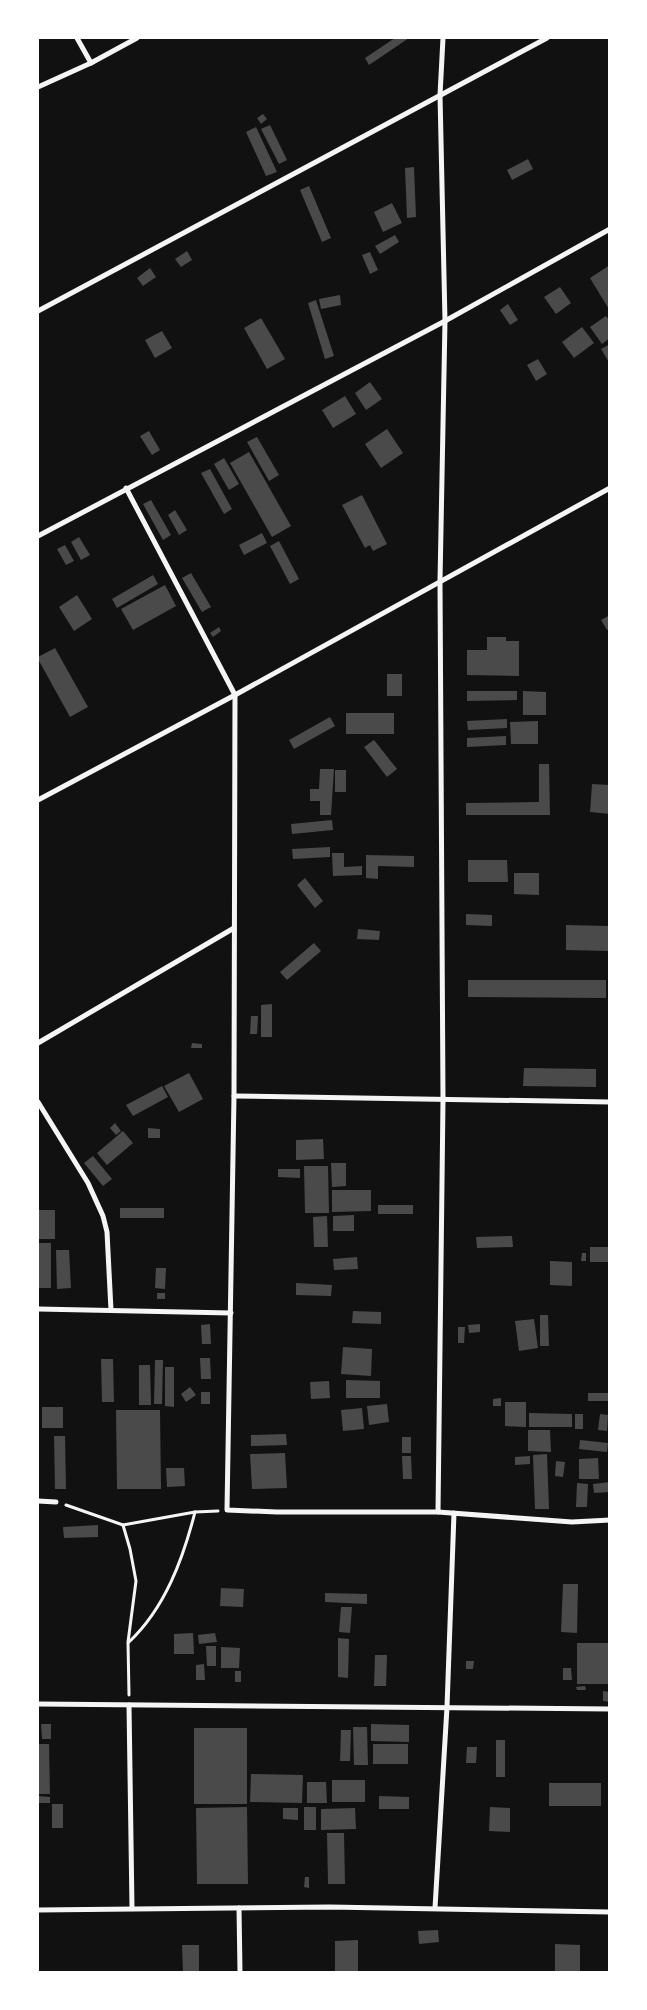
<svg xmlns="http://www.w3.org/2000/svg" width="647" height="2010" font-family="'Work Sans',sans-serif">
  <style>
    .building { fill: #4a4a4a }
    .lines { fill: none; stroke-linecap: round; stroke-linejoin: round }
    .path { stroke: #f5f5f5; stroke-width: 3 }
    .minor { stroke: #f5f5f5; stroke-width: 5 }
  </style>
  <rect width="100%" height="100%" fill="#111"/>
  <g class="building">
    <path d="M395,38H409L369,65L365,58Z"/>
    <path d="M263,114L267,119L261,124L257,118Z"/>
    <path d="M270,125L287,160L279,164L261,129Z"/>
    <path d="M256,127L277,172L266,176L246,132Z"/>
    <path d="M528,159L533,169L512,180L507,170Z"/>
    <path d="M414,167L416,217L407,218L405,168Z"/>
    <path d="M309,186L331,238L322,242L300,190Z"/>
    <path d="M392,203L402,223L383,232L374,212Z"/>
    <path d="M395,235L399,242L380,254L375,246Z"/>
    <path d="M187,251L192,260L181,267L175,259Z"/>
    <path d="M370,252L378,270L370,274L362,255Z"/>
    <path d="M610,265V311L590,278Z"/>
    <path d="M150,268L156,277L143,286L137,278Z"/>
    <path d="M560,287L571,303L556,314L544,297Z"/>
    <path d="M340,295L341,305L321,309L319,299Z"/>
    <path d="M316,300L334,356L325,359L308,303Z"/>
    <path d="M508,304L518,320L510,325L500,310Z"/>
    <path d="M606,316L610,321V338L602,344L590,327Z"/>
    <path d="M261,318L285,359L267,369L244,328Z"/>
    <path d="M582,327L594,343L574,358L562,342Z"/>
    <path d="M162,331L172,348L155,358L145,340Z"/>
    <path d="M610,344V364L601,349Z"/>
    <path d="M538,359L547,374L536,381L527,365Z"/>
    <path d="M370,382L382,399L366,410L355,393Z"/>
    <path d="M345,396L356,414L333,428L322,410Z"/>
    <path d="M387,429L403,453L381,468L365,444Z"/>
    <path d="M149,431L160,450L152,455L140,436Z"/>
    <path d="M257,437L279,475L269,481L247,442Z"/>
    <path d="M249,452L291,526L272,537L230,463Z"/>
    <path d="M224,458L239,484L229,490L214,464Z"/>
    <path d="M210,469L232,509L224,514L201,473Z"/>
    <path d="M362,495L387,544L373,551L370,545L365,548L342,505Z"/>
    <path d="M151,500L171,535L163,540L143,504Z"/>
    <path d="M175,510L187,530L179,535L168,515Z"/>
    <path d="M262,533L267,543L244,555L239,545Z"/>
    <path d="M79,537L90,555L81,560L71,542Z"/>
    <path d="M279,541L299,579L290,584L270,546Z"/>
    <path d="M65,545L74,561L66,565L57,549Z"/>
    <path d="M191,573L211,607L202,612L182,578Z"/>
    <path d="M153,575L158,584L117,608L112,599Z"/>
    <path d="M165,585L176,606L133,630L121,609Z"/>
    <path d="M77,595L92,619L74,631L59,607Z"/>
    <path d="M610,615V628L607,630L601,620Z"/>
    <path d="M219,627L221,631L213,637L210,633Z"/>
    <path d="M487,637H506V641H519V676L467,675V650H487Z"/>
    <path d="M55,648L88,707L70,717L38,659V657Z"/>
    <rect x="387" y="674" width="15" height="22"/>
    <path d="M467,691H517V700L467,701Z"/>
    <path d="M523,691L546,692V715H523Z"/>
    <rect x="346" y="713" width="48" height="21"/>
    <path d="M330,717L335,726L294,749L289,740Z"/>
    <path d="M507,719V728L468,730L467,721Z"/>
    <path d="M538,721V744H511L510,722Z"/>
    <path d="M506,736V745L467,747V738Z"/>
    <path d="M374,740L397,769L387,777L364,747Z"/>
    <path d="M539,764H549L550,815H466V803L539,802Z"/>
    <path d="M320,769H334L331,815H320V801H310V789H319Z"/>
    <rect x="335" y="770" width="11" height="22"/>
    <path d="M592,784L610,785V814L590,812Z"/>
    <path d="M332,820L333,830L292,834L291,824Z"/>
    <path d="M330,847V857L293,859L292,849Z"/>
    <path d="M332,853H344V867L362,866V875L333,876Z"/>
    <path d="M366,855L414,856V867L378,866V879L366,878Z"/>
    <path d="M468,860H507L508,882H468Z"/>
    <path d="M514,873H539V895L514,894Z"/>
    <path d="M305,878L323,901L315,908L297,885Z"/>
    <path d="M466,914L492,915V926L466,925Z"/>
    <path d="M566,925L610,926L609,951L566,950Z"/>
    <path d="M358,929L380,931L379,940L357,939Z"/>
    <path d="M314,943L321,951L287,980L280,972Z"/>
    <path d="M468,980H606V998L468,997Z"/>
    <path d="M272,1004V1037H261V1005Z"/>
    <path d="M251,1016H258L257,1034H250Z"/>
    <path d="M192,1043L202,1044V1048H191Z"/>
    <path d="M524,1068L596,1069V1087L523,1086Z"/>
    <path d="M189,1073L203,1099L179,1112L164,1086Z"/>
    <path d="M162,1086L168,1097L133,1116L126,1105Z"/>
    <path d="M115,1123L121,1131L116,1135L110,1128Z"/>
    <path d="M148,1128L160,1129V1138H148Z"/>
    <path d="M123,1131L133,1143L107,1165L97,1153Z"/>
    <path d="M323,1139L324,1159L296,1160V1140Z"/>
    <path d="M93,1156L112,1179L103,1186L84,1163Z"/>
    <path d="M331,1163H346V1186L332,1187Z"/>
    <path d="M304,1166H328L329,1213H305Z"/>
    <path d="M278,1169H300V1178L278,1177Z"/>
    <path d="M332,1190H371V1211L332,1212Z"/>
    <rect x="378" y="1205" width="35" height="9"/>
    <rect x="120" y="1208" width="44" height="10"/>
    <rect x="38" y="1210" width="17" height="29"/>
    <path d="M354,1215V1231H333V1216Z"/>
    <path d="M327,1216L328,1247H314L313,1217Z"/>
    <path d="M512,1236L513,1247L477,1248L476,1237Z"/>
    <rect x="38" y="1243" width="13" height="45"/>
    <path d="M590,1247H610L609,1262H590Z"/>
    <path d="M56,1250H69L71,1288L57,1289Z"/>
    <path d="M582,1253H586V1261H581Z"/>
    <path d="M357,1257L358,1269L334,1270L333,1259Z"/>
    <path d="M550,1261L572,1262V1286L550,1285Z"/>
    <path d="M156,1268H166L165,1289L155,1288Z"/>
    <path d="M296,1283L332,1285L331,1296L296,1295Z"/>
    <rect x="157" y="1293" width="8" height="6"/>
    <path d="M353,1311L381,1312V1324L352,1323Z"/>
    <path d="M540,1315H548L549,1346H540Z"/>
    <path d="M534,1319L538,1348L519,1351L515,1321Z"/>
    <path d="M210,1324L211,1344H202L201,1325Z"/>
    <path d="M480,1324V1332L469,1333L468,1325Z"/>
    <path d="M458,1327H465L464,1343H458Z"/>
    <path d="M343,1347L372,1349L371,1376L341,1374Z"/>
    <path d="M200,1358H210L211,1379H201Z"/>
    <path d="M101,1359H113L114,1402H102Z"/>
    <path d="M155,1360H163L162,1404H154Z"/>
    <path d="M139,1365H150L151,1405H139Z"/>
    <path d="M165,1367H174V1407L165,1406Z"/>
    <path d="M346,1380L380,1381V1398H346Z"/>
    <path d="M329,1381L330,1398L311,1399L310,1382Z"/>
    <path d="M190,1387L196,1395L186,1402L181,1394Z"/>
    <rect x="201" y="1392" width="9" height="12"/>
    <rect x="588" y="1393" width="22" height="8"/>
    <path d="M501,1398V1406H493V1399Z"/>
    <path d="M505,1402H526V1427L505,1426Z"/>
    <path d="M387,1404L389,1422L369,1425L367,1406Z"/>
    <rect x="42" y="1407" width="21" height="21"/>
    <path d="M362,1408L364,1429L343,1431L341,1410Z"/>
    <path d="M116,1410H160L161,1489H117Z"/>
    <path d="M529,1413L572,1414V1427H529Z"/>
    <rect x="575" y="1414" width="8" height="15"/>
    <path d="M600,1414L608,1415L607,1431L598,1430Z"/>
    <path d="M528,1430H550L551,1452L528,1451Z"/>
    <path d="M286,1434L287,1445L251,1446V1435Z"/>
    <path d="M54,1436H65L66,1489H55Z"/>
    <rect x="402" y="1437" width="9" height="16"/>
    <path d="M580,1440L608,1443L607,1452L579,1449Z"/>
    <path d="M285,1453L287,1488L252,1489L250,1454Z"/>
    <path d="M547,1454L549,1509H535L533,1455Z"/>
    <path d="M402,1456H411L412,1479H403Z"/>
    <path d="M530,1456V1464L515,1465V1457Z"/>
    <path d="M598,1458L599,1479H579V1459Z"/>
    <path d="M556,1461L565,1462L563,1477L555,1476Z"/>
    <path d="M166,1468H184L185,1486L167,1487Z"/>
    <path d="M610,1482V1492L594,1493L593,1484Z"/>
    <path d="M577,1483L588,1484L587,1507H576Z"/>
    <path d="M98,1525V1537L64,1538L63,1527Z"/>
    <path d="M563,1584H578L577,1633L561,1632Z"/>
    <path d="M221,1588L244,1589L243,1607L220,1606Z"/>
    <path d="M325,1593L367,1594V1604L325,1602Z"/>
    <path d="M341,1607H352L350,1633L339,1632Z"/>
    <path d="M193,1633L194,1654H174V1634Z"/>
    <path d="M215,1633L217,1642L199,1644L198,1635Z"/>
    <path d="M338,1638L349,1639L348,1678L338,1677Z"/>
    <rect x="577" y="1643" width="33" height="41"/>
    <path d="M206,1646H216V1666H207Z"/>
    <path d="M221,1647L240,1648L239,1668H221Z"/>
    <path d="M375,1655H387L386,1686H374Z"/>
    <path d="M466,1661H474L473,1669H466Z"/>
    <path d="M204,1664L205,1680H196V1665Z"/>
    <path d="M563,1668H571L572,1680H563Z"/>
    <rect x="235" y="1671" width="6" height="11"/>
    <path d="M585,1686L586,1690H577L576,1687Z"/>
    <path d="M603,1691L610,1692V1702L603,1701Z"/>
    <path d="M41,1724H51V1739H42Z"/>
    <path d="M371,1724L409,1725V1742L371,1741Z"/>
    <path d="M353,1727H367L368,1765H354Z"/>
    <rect x="194" y="1728" width="53" height="76"/>
    <path d="M341,1730H351L350,1761H340Z"/>
    <rect x="496" y="1740" width="9" height="37"/>
    <path d="M38,1744H49L50,1794H38Z"/>
    <rect x="373" y="1744" width="35" height="20"/>
    <path d="M467,1747H477L476,1763H466Z"/>
    <path d="M251,1774L303,1775L302,1803L250,1802Z"/>
    <rect x="332" y="1780" width="33" height="22"/>
    <path d="M307,1782H326L327,1803H307Z"/>
    <rect x="549" y="1783" width="52" height="23"/>
    <path d="M38,1796L50,1797V1803H38Z"/>
    <path d="M379,1796L409,1797V1809H379Z"/>
    <rect x="52" y="1804" width="11" height="24"/>
    <path d="M247,1807L248,1884H197L196,1808Z"/>
    <rect x="304" y="1807" width="12" height="23"/>
    <path d="M490,1807L510,1808V1832L489,1831Z"/>
    <path d="M283,1808H298V1820L283,1819Z"/>
    <path d="M355,1808L356,1829L321,1830V1809Z"/>
    <path d="M327,1833H344L345,1884H328Z"/>
    <path d="M305,1877H309V1888L304,1887Z"/>
    <path d="M438,1930L439,1942L419,1944L418,1931Z"/>
    <path d="M358,1940V1971H335V1941Z"/>
    <path d="M555,1944L580,1945V1972H555Z"/>
    <path d="M182,1945H199V1972H183Z"/>
  </g>
  <g class="lines">
    <g class="path">
      <path d="M66,1505L123,1525L195,1512L218,1511"/>
      <path d="M123,1525L130,1549L136,1581L128,1642L129,1695"/>
      <path d="M129,1642C165,1608 183,1559 195,1512"/>
    </g>
    <g class="minor">
      <path d="M77,38L91,63"/>
      <path d="M38,87L91,63L137,38"/>
      <path d="M38,311L547,38"/>
      <path d="M126,488L235,695L234,1096L227,1510L277,1512H438L572,1522L610,1520"/>
      <path d="M38,536L445,321L610,229"/>
      <path d="M38,800L235,695L610,488"/>
      <path d="M38,1043L234,928"/>
      <path d="M234,1096L610,1102"/>
      <path d="M38,1102L88,1183L103,1216L107,1232L111,1310"/>
      <path d="M38,1309L231,1313"/>
      <path d="M38,1501L56,1502"/>
      <path d="M438,1512L443,1100L440,581L445,321L440,95L443,38"/>
      <path d="M38,1704L610,1709"/>
      <path d="M129,1705L132,1908"/>
      <path d="M239,1908L240,1972"/>
      <path d="M435,1908L447,1707L454,1513"/>
      <path d="M38,1910L330,1907L610,1912"/>
    </g>
  </g>
  <rect width="647" height="2010" fill="none" stroke="#ffffff" stroke-width="78"/>
</svg>
